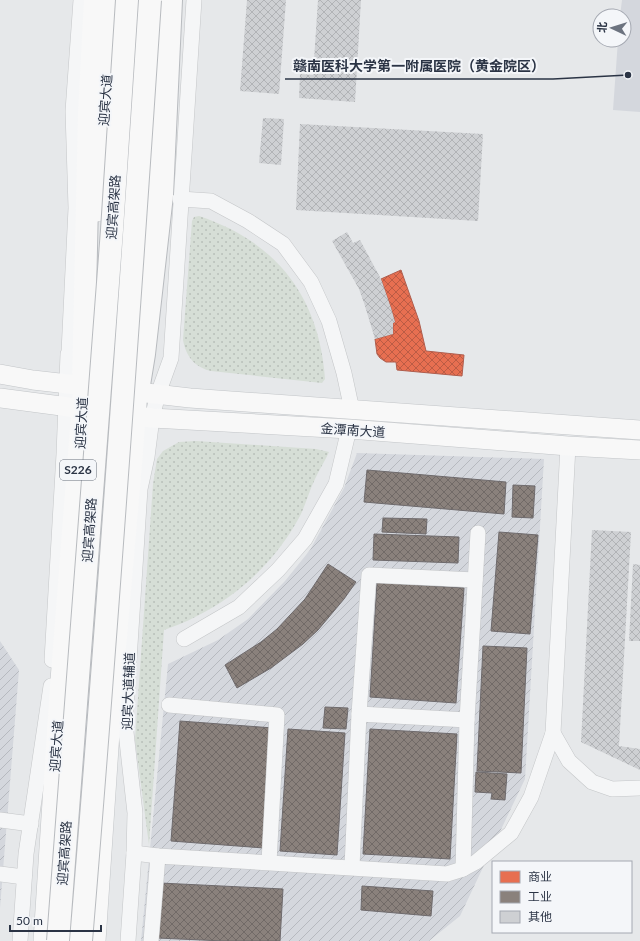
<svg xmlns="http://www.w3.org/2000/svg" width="640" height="941" font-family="Lato,'Noto Sans SC',sans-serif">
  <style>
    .built { fill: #d4d7dd }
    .industrial { fill: url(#industrial-furrows) }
    .grass { fill: url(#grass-dots) }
    .shops { fill: url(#shops-cross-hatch); stroke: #af5d4d }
    .industry { fill: url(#industry-cross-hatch); stroke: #6e6a6c }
    .building { fill: url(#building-cross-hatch) }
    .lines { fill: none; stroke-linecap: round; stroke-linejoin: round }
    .minor-casing { stroke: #c4c6c8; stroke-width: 16 }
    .major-casing { stroke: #c2c5c8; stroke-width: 20 }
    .highway-casing { stroke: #b8bbbf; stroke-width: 24 }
    .minor { stroke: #f5f6f7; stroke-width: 15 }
    .major { stroke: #f8f8f8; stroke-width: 19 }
    .highway { stroke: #f8f8f8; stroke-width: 22 }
    .highway-bridge-casing { stroke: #b8bbbf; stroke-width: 24; stroke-linecap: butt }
    .highway-bridge { stroke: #f8f8f8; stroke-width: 22 }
    .labels { text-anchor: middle; stroke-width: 4; stroke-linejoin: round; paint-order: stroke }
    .shield { fill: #f4f6f9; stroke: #676e7b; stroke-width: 1 }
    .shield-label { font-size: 12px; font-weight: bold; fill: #2b3445 }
    .street-label { font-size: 13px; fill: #2b3445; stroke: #f4f6f9 }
    .leader { fill: none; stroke: #2b3445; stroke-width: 1.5 }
    .callout-dot { fill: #2b3445; stroke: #f4f6f9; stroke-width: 1.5 }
    .callout-label { font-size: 14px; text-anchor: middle; font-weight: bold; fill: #2b3445; stroke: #f4f6f9; stroke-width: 4; stroke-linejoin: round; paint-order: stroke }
  </style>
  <defs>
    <pattern id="industrial-furrows" width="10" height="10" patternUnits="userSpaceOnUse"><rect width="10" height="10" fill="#d4d7dd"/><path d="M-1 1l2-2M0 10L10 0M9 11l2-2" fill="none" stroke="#b6b9bf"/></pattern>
    <pattern id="grass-dots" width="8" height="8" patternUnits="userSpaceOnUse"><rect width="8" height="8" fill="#d6ded6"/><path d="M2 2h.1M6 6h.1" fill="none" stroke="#b8bfb9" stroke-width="1.8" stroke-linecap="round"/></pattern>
    <pattern id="shops-cross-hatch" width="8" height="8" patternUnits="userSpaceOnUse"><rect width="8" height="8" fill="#e76f51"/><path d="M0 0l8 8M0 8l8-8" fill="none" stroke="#bb5c45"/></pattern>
    <pattern id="industry-cross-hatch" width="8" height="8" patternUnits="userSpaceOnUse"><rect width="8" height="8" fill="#8a817c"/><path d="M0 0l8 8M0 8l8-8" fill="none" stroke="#716a67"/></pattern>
    <pattern id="building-cross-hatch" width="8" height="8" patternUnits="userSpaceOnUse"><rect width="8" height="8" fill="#ced0d3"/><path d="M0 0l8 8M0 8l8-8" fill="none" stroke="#b1b3b6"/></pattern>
  </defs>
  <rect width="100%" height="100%" fill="#e6e8ea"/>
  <path class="built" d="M622,0H640V112L613,110L618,40H624V16H620Z"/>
  <g class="industrial">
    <path d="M357,453L544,459L525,779L460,916L429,941H141L168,664L218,640L248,619L285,581L310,550L344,488Z"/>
    <path d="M0,641L19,670L0,908Z"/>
  </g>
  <g class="grass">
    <path d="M199,216C277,242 319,297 325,379L322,383L211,371C194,367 186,356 183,340L192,221L194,217Z"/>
    <path d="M196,441L316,449L329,452C325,461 319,470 315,479C309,491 306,504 300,516C277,559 241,594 197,616C186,622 175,626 164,630L149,845L135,740L153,484L157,459L163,451L179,442Z"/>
  </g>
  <path class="shops" d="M401,270L419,321L426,351L464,355L462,376L397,370L396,362H386L380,358L377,354L375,339L393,334V323L395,322L391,308L381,279Z"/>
  <g class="industry">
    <path d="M367,470L506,482L504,514L364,502Z"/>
    <path d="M513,485L535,486L533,518L512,517Z"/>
    <path d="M383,518L427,519L426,534L382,532Z"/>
    <path d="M499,532L538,535L530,634L491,631Z"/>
    <path d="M374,534L459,537L458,563L373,560Z"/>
    <path d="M328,564L356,582L344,599L318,630L303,644L271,668L237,688L225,665L261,642L277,629L305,599Z"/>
    <path d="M377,582L464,588L456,703L370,697Z"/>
    <path d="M483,646L527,648L521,773L477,771Z"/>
    <path d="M325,707L348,708L346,729L323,728Z"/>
    <path d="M180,721L273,728L264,848L171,841Z"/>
    <path d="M288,729L345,733L337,855L280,851Z"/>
    <path d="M370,729L457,734L450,859L363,854Z"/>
    <path d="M476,772L507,774L505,800L491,799L492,793L475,792Z"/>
    <path d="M160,883L283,889L280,941H224L157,938Z"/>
    <path d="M362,886L433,891L431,916L361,910Z"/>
  </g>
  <g class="building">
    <path d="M247,0H286L279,94L240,91Z"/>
    <path d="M318,0H361L355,102L299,98L300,74L313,75Z"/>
    <path d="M263,118L284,119L281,165L259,163Z"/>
    <path d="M300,124L483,134L478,221L296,210Z"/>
    <path d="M347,232L353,243L360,240L381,279L391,308L395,322L393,323V334L375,339L364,303L359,289L332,241Z"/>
    <path d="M592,530L631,532L619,746L640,749V770L581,742Z"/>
    <path d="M633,564L640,565V641H629Z"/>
  </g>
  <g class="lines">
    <defs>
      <g id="minor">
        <path d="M180,199L211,201L248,221L283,244L311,282L329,321L344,373L352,410"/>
        <path d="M184,639L239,607L278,570L305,539L336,484L349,429"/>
        <path d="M52,660L64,454L68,354L69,352L76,208L73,111L81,0"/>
        <path d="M169,705L277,715L269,862"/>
        <path d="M359,714L467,720"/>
        <path d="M553,733L569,761L592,782L612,789L640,788"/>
        <path d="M0,820L31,824"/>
        <path d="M134,853L158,856L447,874L463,869L476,862L511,833L531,797L553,733L568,446"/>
        <path d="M352,867L359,714L369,575L475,580"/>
        <path d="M463,869L467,720L478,533"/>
        <path d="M0,874L24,877"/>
        <path d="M20,941L26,854L51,686"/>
        <path d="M128,941L134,853L135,813L125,723L140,489L147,457L152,418L158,394L171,358L194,0"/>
        <path d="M151,941L158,856"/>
      </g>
      <g id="major">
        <path d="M97,212L112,0"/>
        <path d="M145,259L158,55"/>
        <path d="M0,374L33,380L190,398L640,430"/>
        <path d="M0,398L152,418L349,429L568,446L640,450"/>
        <path d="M43,941L59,693L84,370"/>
        <path d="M96,941L113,688L133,459L139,376"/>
      </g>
      <g id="highway">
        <path d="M83,385L89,113L95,0"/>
        <path d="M138,391L144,354L162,195L171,0"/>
      </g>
    </defs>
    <use href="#minor" class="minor-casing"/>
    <use href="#major" class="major-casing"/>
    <use href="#highway" class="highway-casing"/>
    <use href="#minor" class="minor"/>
    <use href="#major" class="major"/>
    <use href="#highway" class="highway"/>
    <defs>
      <g id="highway-bridge">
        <path d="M58,941L112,230L127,0"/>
        <path d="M81,941C107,628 129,314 150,0"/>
      </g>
    </defs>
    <use href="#highway-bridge" class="highway-bridge-casing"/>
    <use href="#highway-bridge" class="highway-bridge"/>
  </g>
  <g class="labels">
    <rect class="shield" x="60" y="460" width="36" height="20" rx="3"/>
    <g class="shield-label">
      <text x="78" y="474">S226</text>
    </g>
    <g class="street-label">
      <text transform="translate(105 100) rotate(-86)" y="5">迎宾大道</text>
      <text transform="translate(113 207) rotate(-86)" y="5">迎宾高架路</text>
      <text transform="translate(81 423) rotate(-87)" y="5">迎宾大道</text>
      <text transform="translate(353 430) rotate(4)" y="5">金潭南大道</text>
      <text transform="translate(89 530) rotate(-86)" y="5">迎宾高架路</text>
      <text transform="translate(128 691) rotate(-88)" y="5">迎宾大道辅道</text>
      <text transform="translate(56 746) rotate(-86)" y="5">迎宾大道</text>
      <text transform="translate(64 853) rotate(-86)" y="5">迎宾高架路</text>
    </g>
  </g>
  <path class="leader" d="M628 75L553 79H285"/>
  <circle class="callout-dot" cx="628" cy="75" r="4"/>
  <g class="callout-label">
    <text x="419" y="71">赣南医科大学第一附属医院（黄金院区）</text>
  </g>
  <rect x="492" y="861" width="140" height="72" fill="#f4f6f9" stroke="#a4a8b1"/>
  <rect x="500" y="871" width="20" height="12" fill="#e76f51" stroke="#a4a8b1"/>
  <text x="528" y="881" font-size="12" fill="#2b3445">商业</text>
  <rect x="500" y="891" width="20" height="12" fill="#8a817c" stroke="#a4a8b1"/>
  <text x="528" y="901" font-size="12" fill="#2b3445">工业</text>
  <rect x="500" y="911" width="20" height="12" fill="#ced0d3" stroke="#a4a8b1"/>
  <text x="528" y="921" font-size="12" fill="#2b3445">其他</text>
  <g transform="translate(612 28) rotate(274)"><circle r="19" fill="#f4f6f9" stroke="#a4a8b1"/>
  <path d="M0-3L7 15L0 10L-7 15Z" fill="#6c737f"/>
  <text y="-6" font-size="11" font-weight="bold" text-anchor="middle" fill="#2b3445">北</text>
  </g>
  <path d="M10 925v6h91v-6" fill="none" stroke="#2b3445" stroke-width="2"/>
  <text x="16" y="925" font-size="12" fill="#2b3445" stroke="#f4f6f9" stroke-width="3" paint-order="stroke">50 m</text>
</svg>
